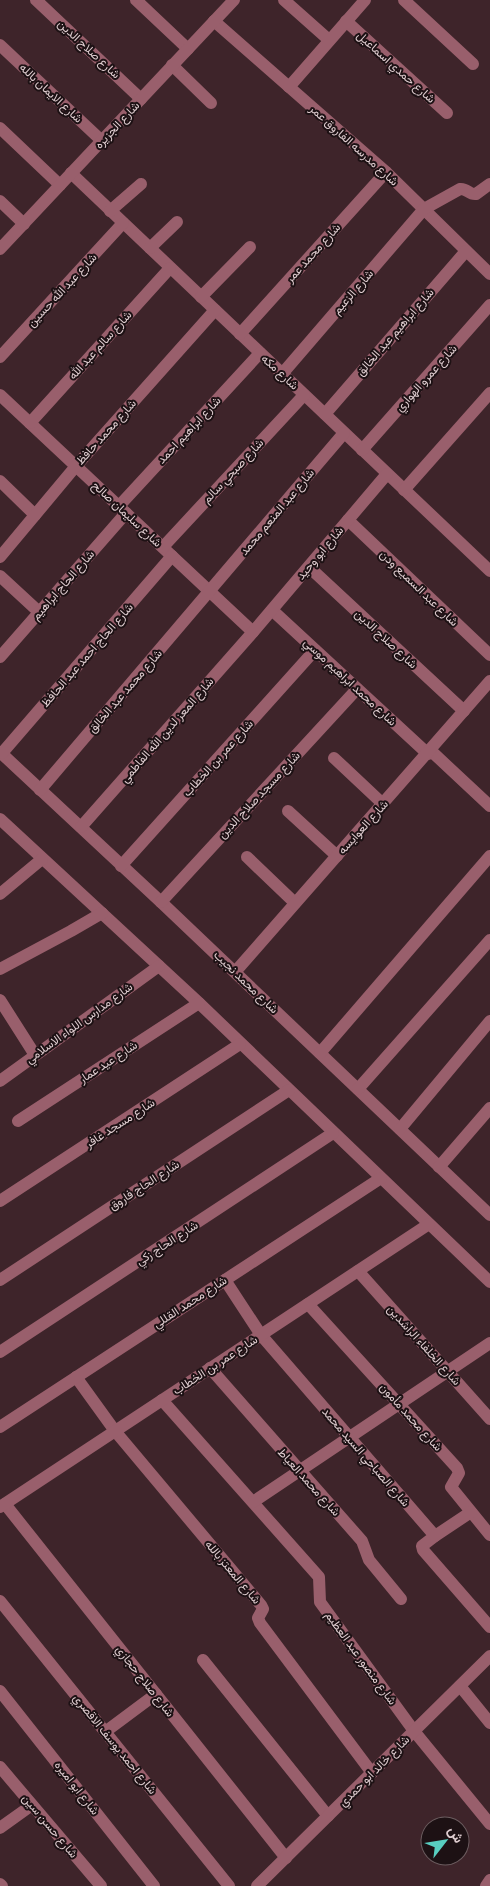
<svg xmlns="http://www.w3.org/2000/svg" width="490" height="1886" font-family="Signika,Vazirmatn,sans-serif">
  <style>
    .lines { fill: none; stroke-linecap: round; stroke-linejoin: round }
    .minor { stroke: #995f6c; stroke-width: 12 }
    .labels { text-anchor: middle; stroke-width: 4; stroke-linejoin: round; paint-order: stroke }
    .street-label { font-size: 12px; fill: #dfcdd0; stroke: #1d1114 }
  </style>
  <rect width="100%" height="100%" fill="#3e242a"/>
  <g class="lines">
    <g class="minor">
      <path d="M36,0L141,99"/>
      <path d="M136,0L188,49"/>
      <path d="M284,0L329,40"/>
      <path d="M404,0L473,64"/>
      <path d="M214,21L386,172L490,274"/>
      <path d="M346,21L447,113"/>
      <path d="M0,45L102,141"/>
      <path d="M172,65L211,103"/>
      <path d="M289,87L365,0"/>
      <path d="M0,128L60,185"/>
      <path d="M71,173L490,571"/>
      <path d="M0,201L24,224"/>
      <path d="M110,211L141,184"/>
      <path d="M150,248L177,222"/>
      <path d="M0,249L234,0"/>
      <path d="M201,297L250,247"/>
      <path d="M240,334L386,172"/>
      <path d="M0,357L123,223"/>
      <path d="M282,374L424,209L460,189C467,188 469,195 476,194L490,184"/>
      <path d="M0,395L253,632"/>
      <path d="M325,414L466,251"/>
      <path d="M30,423L170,268"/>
      <path d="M362,450L490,305"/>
      <path d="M0,481L35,515"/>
      <path d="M404,490L490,393"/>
      <path d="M119,506L260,353"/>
      <path d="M348,520L490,655"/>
      <path d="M163,547L304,395"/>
      <path d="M0,557L76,466L215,310"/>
      <path d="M309,567L464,711"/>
      <path d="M0,576L39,612"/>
      <path d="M272,610L428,754"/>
      <path d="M0,657L126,513"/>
      <path d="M430,750L490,806"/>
      <path d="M0,752L161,902L490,1215"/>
      <path d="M2,753L172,556"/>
      <path d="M334,758L383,804"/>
      <path d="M40,790L344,433"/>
      <path d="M288,811L337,856"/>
      <path d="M0,819L199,1003L490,1282"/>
      <path d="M81,827L253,632L387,474"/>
      <path d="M247,857L295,903"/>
      <path d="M121,866L315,650"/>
      <path d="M0,894L42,859"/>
      <path d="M161,902L357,689"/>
      <path d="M0,969L71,931L102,913"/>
      <path d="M235,972L490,681"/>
      <path d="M0,1000L35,1055"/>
      <path d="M320,1053L490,856"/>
      <path d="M0,1081L159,966"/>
      <path d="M358,1089L490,940"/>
      <path d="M18,1121L199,1003"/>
      <path d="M400,1129L490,1021"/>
      <path d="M439,1167L490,1108"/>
      <path d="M0,1201L240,1044"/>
      <path d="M358,1271L490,1419"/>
      <path d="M0,1280L289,1090"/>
      <path d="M225,1280L261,1335L435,1536L422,1546L423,1550L490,1627"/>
      <path d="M308,1304L457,1468L459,1473L451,1487L490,1535"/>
      <path d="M0,1352L333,1133"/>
      <path d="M210,1368L362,1541L369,1560L401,1599"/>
      <path d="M76,1377L115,1431L261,1605L263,1609L258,1618L260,1623L372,1773"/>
      <path d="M162,1400L319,1577L320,1602L414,1731L490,1824"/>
      <path d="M0,1427L381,1178"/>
      <path d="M253,1502L490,1343"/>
      <path d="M5,1504L286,1858"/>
      <path d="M0,1507L429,1224"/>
      <path d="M435,1536L471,1512"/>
      <path d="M0,1601L229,1886"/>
      <path d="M203,1660L328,1816"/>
      <path d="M460,1686L490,1723"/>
      <path d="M0,1691L154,1886"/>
      <path d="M105,1732L156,1694"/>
      <path d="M0,1767L101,1886"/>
      <path d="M0,1828L32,1805"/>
      <path d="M0,1884L2,1886"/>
      <path d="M257,1886L490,1656"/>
      <path d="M486,1886L490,1880"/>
    </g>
  </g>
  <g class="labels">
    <g class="street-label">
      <text transform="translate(89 49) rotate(43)" y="4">شارع صلاح الدين</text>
      <text transform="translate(396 67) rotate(42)" y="4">شارع حمدي اسماعيل</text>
      <text transform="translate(51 93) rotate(43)" y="4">شارع الايمان بالله</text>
      <text transform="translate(117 125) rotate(-47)" y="4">شارع الجزيره</text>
      <text transform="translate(354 145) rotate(42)" y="4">شارع مدرسه الفاروق عمر</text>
      <text transform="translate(313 253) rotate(-48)" y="4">شارع محمد عمر</text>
      <text transform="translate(62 290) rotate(-47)" y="4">شارع عبد الله حسين</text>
      <text transform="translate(353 292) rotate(-49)" y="4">شارع الزعيم</text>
      <text transform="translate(395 332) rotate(-49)" y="4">شارع ابراهيم عبد الخالق</text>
      <text transform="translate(100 345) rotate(-48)" y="4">شارع سالم عبد الله</text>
      <text transform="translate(280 372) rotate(43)" y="4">شارع مكه</text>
      <text transform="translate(426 378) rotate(-48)" y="4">شارع عمرو الهواري</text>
      <text transform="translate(189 430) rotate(-47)" y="4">شارع ابراهيم احمد</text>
      <text transform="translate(106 432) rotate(-48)" y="4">شارع محمد حافظ</text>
      <text transform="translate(233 471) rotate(-47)" y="4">شارع صبحي سالم</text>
      <text transform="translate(277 512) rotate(-50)" y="4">شارع عبد المنعم محمد</text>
      <text transform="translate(127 514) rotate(43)" y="4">شارع سليمان صالح</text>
      <text transform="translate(320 553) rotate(-50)" y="4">شارع ابو وحيد</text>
      <text transform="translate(63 585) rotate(-49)" y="4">شارع الحاج ابراهيم</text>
      <text transform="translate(419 588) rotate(44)" y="4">شارع عبد السميع ودن</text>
      <text transform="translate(386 639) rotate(43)" y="4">شارع صلاح الدين</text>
      <text transform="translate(87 655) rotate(-49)" y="4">شارع الحاج احمد عبد الحافظ</text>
      <text transform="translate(350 682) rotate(43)" y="4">شارع محمد ابراهيم موسي</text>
      <text transform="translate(125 691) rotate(-49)" y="4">شارع محمد عبد الخالق</text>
      <text transform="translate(167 730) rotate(-49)" y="4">شارع المعز لدين الله الفاطمي</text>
      <text transform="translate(218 758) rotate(-48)" y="4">شارع عمر بن الخطاب</text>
      <text transform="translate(259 795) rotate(-47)" y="4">شارع مسجد صلاح الدين</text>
      <text transform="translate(363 827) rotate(-48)" y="4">شارع العوايسه</text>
      <text transform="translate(246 982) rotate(44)" y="4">شارع محمد نجيب</text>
      <text transform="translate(79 1023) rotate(-36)" y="4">شارع مدارس اللواء الاسلامي</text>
      <text transform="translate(108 1062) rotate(-33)" y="4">شارع عيد عمار</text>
      <text transform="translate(120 1123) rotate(-33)" y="4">شارع مسجد غافر</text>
      <text transform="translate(144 1185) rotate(-33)" y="4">شارع الحاج فاروق</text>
      <text transform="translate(167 1243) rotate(-33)" y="4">شارع الحاج زكي</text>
      <text transform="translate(190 1302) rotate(-33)" y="4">شارع محمد القللي</text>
      <text transform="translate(424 1345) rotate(48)" y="4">شارع الخلفاء الراشدين</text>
      <text transform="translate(215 1365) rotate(-33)" y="4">شارع عمر بن الخطاب</text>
      <text transform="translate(411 1417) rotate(48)" y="4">شارع محمد مأمون</text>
      <text transform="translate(366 1457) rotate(49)" y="4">شارع الصباحي السيد محمد</text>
      <text transform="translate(309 1482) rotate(48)" y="4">شارع محمد العياط</text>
      <text transform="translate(233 1572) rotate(50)" y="4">شارع المعتز بالله</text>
      <text transform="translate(361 1658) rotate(54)" y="4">شارع منصور عبد العظيم</text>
      <text transform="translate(145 1681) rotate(52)" y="4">شارع صلاح حجازي</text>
      <text transform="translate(115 1744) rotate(51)" y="4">شارع احمد يوسف الاقصري</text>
      <text transform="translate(374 1771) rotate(-45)" y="4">شارع خالد ابو حمدي</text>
      <text transform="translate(77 1788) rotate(52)" y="4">شارع ابو اميره</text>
      <text transform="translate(50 1826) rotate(50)" y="4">شارع حسن سين</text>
    </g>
  </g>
  <g transform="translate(445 1841) rotate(59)"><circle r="24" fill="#1d1114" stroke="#6b5c5f"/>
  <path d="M0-4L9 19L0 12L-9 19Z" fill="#58cec0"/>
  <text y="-8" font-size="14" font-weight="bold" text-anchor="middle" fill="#dfcdd0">ش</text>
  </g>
</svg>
